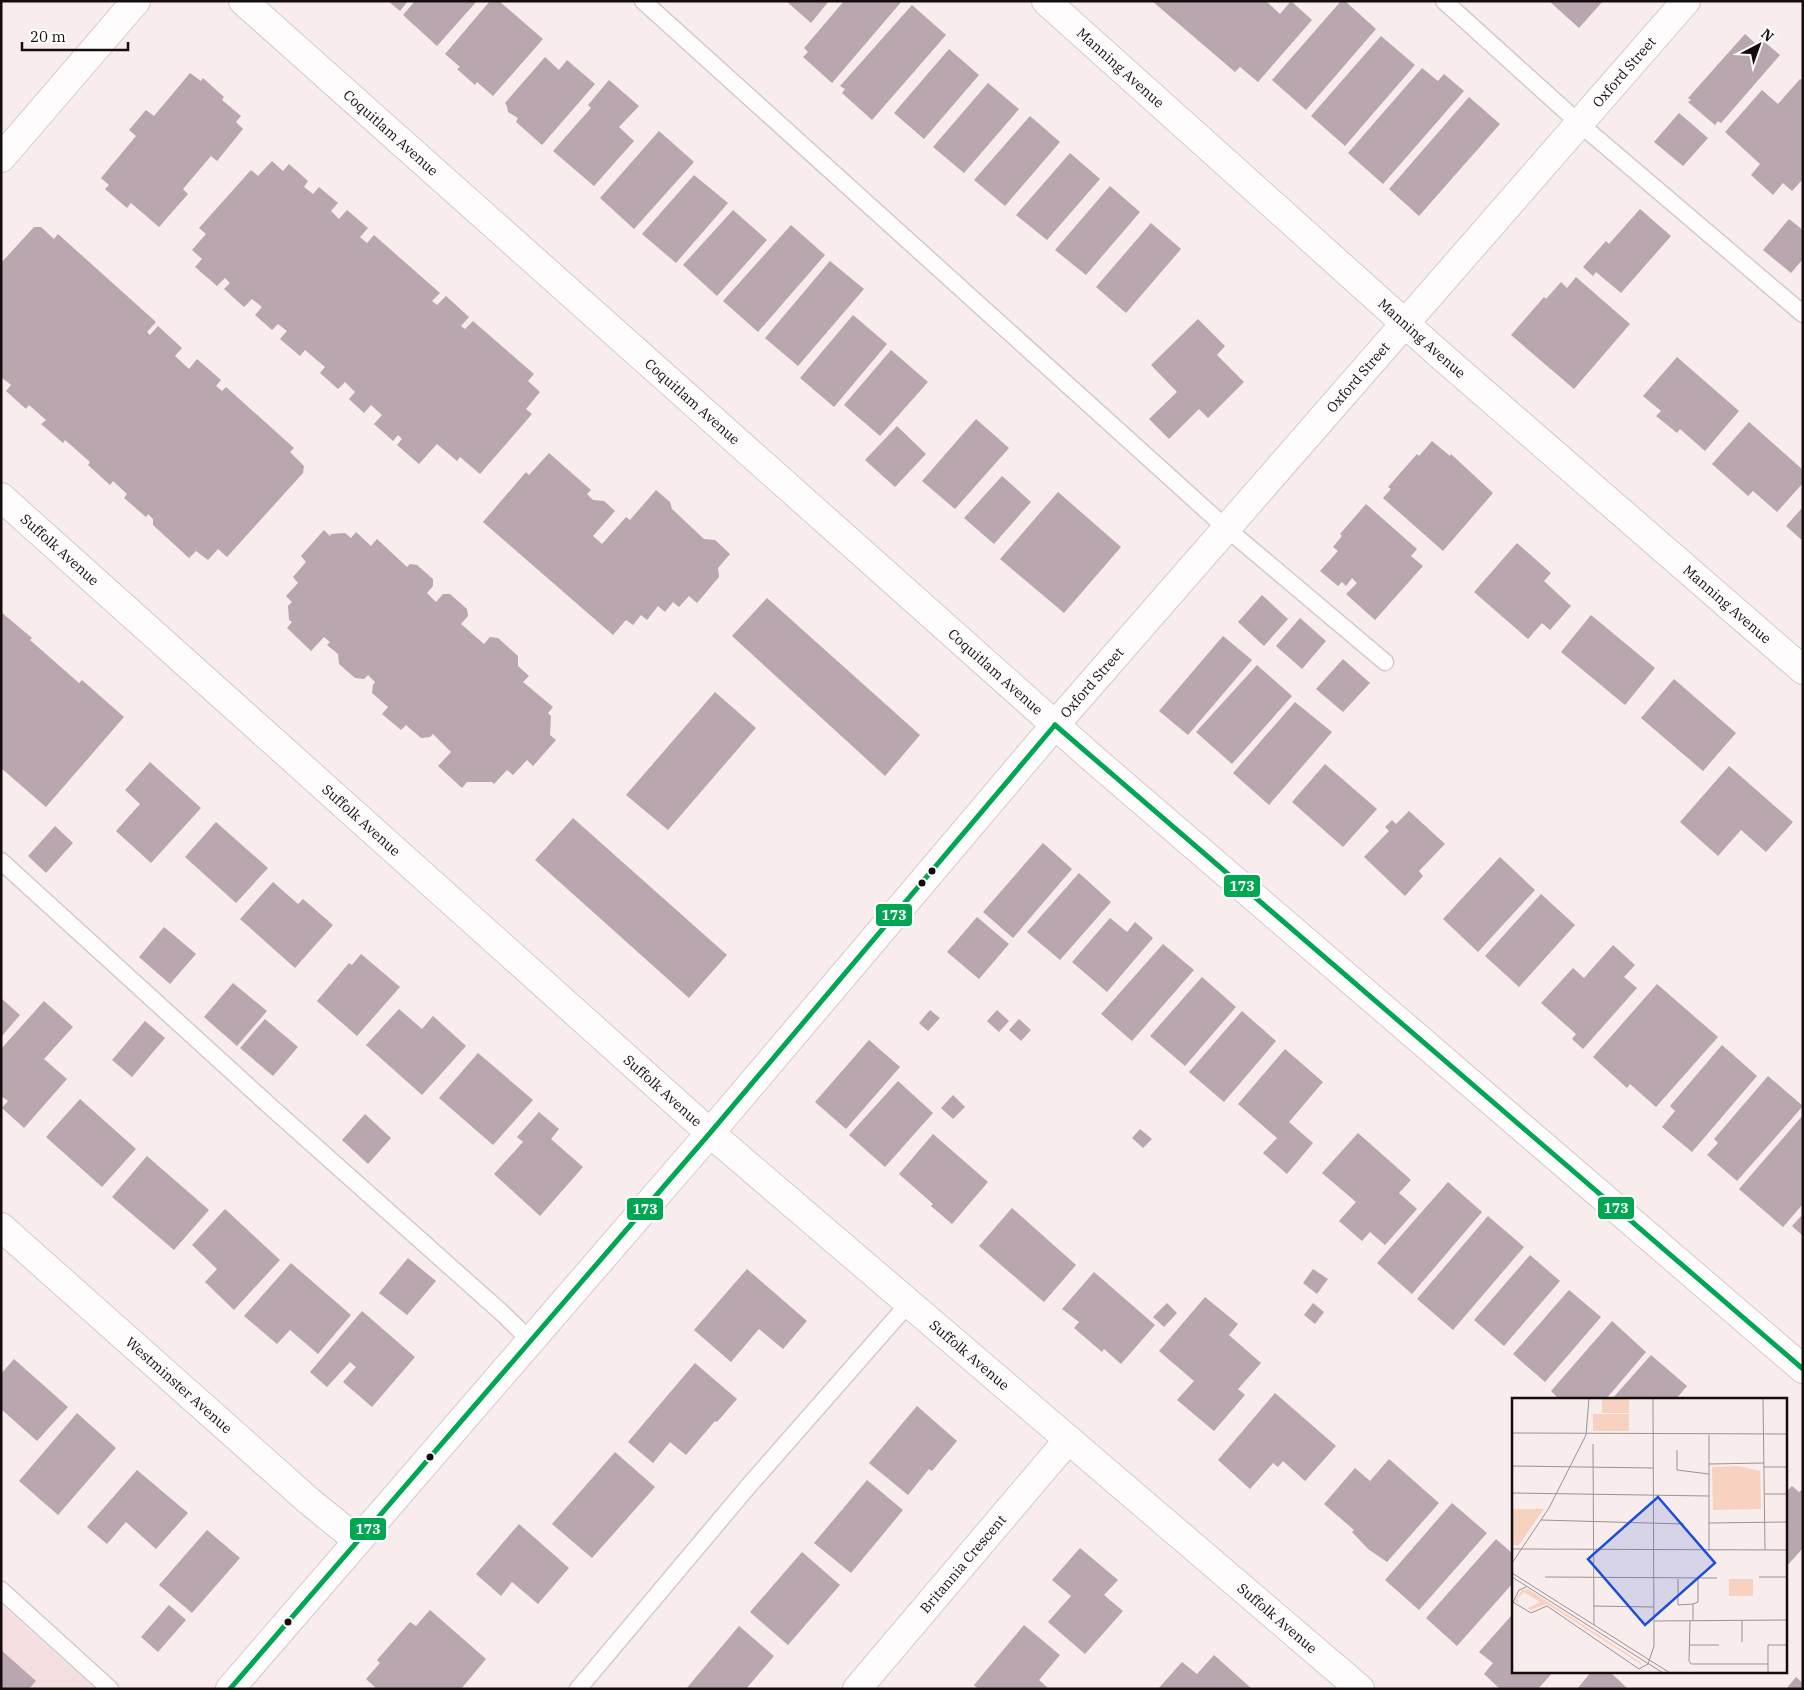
<svg xmlns="http://www.w3.org/2000/svg" width="1804" height="1690" font-family="'IBM Plex Serif',serif">
  <style>
    .built { fill: #f5dfe1 }
    .building { fill: #baa6ae }
    .lines { fill: none; stroke-linecap: round; stroke-linejoin: round }
    .service-casing { stroke: #d5cacb; stroke-width: 19 }
    .minor-casing { stroke: #d5cacb; stroke-width: 30 }
    .tertiary-casing { stroke: #d5cacb; stroke-width: 30 }
    .secondary-casing { stroke: #d5cacb; stroke-width: 30 }
    .service { stroke: #fefcfc; stroke-width: 16 }
    .minor { stroke: #fefcfc; stroke-width: 28 }
    .tertiary { stroke: #fefcfc; stroke-width: 28 }
    .secondary { stroke: #fefcfc; stroke-width: 28 }
    .bus-1-casing { stroke: #fff; stroke-width: 9 }
    .bus-1 { stroke: #00a651; stroke-width: 5 }
    .bus-dot { fill: #150c0d; stroke: #fff; stroke-width: 2 }
    .labels { text-anchor: middle; stroke-width: 5; stroke-linejoin: round; paint-order: stroke }
    .street-label { font-size: 14px; fill: #150c0d; stroke: #fff }
    .inset-road { fill: none; stroke: #9d9293; stroke-width: 1 }
    .view { fill: #1d4ed8; fill-opacity: 0.15; stroke: #1d4ed8; stroke-width: 2.5 }
    .inset-edge { fill: none; stroke: #150c0d; stroke-width: 2.5 }
    .line-badge { stroke: #fff; stroke-width: 2 }
    .badge-label { font-size: 14px; text-anchor: middle; font-weight: bold; fill: #fff }
  </style>
  <rect width="100%" height="100%" fill="#f8ecec"/>
  <path class="built" d="M1,1604L95,1689H1Z"/>
  <g class="building">
    <path d="M388,1H408L400,11Z"/>
    <path d="M415,1H477L437,46L403,15Z"/>
    <path d="M490,1H499L543,39L493,96L477,82L475,85L457,69L460,67L445,54Z"/>
    <path d="M786,1H829L811,23Z"/>
    <path d="M844,1H902L832,83L803,57L808,52L804,48Z"/>
    <path d="M1152,1H1266L1280,14L1291,1L1312,20L1258,82L1240,67L1235,72Z"/>
    <path d="M1341,1H1345L1376,29L1306,110L1272,80Z"/>
    <path d="M1549,1H1603L1579,28Z"/>
    <path d="M912,5L946,35L872,120L842,93L845,89L840,86Z"/>
    <path d="M1745,34L1756,44L1761,39L1780,55L1721,123L1718,121L1715,125L1688,102L1691,100L1688,98Z"/>
    <path d="M1381,36L1415,65L1345,146L1311,116Z"/>
    <path d="M949,49L979,75L924,139L894,113Z"/>
    <path d="M545,57L559,70L567,60L595,84L542,145L516,122L518,118L508,112L507,106L505,103Z"/>
    <path d="M1422,68L1438,81L1444,74L1464,91L1383,184L1348,153Z"/>
    <path d="M190,73L201,81L203,78L224,97L222,100L241,116L236,122L243,129L217,161L211,156L183,189L188,194L159,227L131,203L127,208L105,189L109,185L101,178L136,136L129,130L146,110L154,116Z"/>
    <path d="M1800,79L1803,81V179L1792,191L1783,183L1773,195L1751,175L1760,164L1725,132L1762,90L1778,104Z"/>
    <path d="M609,80L639,106L619,127L634,141L594,186L553,151L591,108L588,105Z"/>
    <path d="M988,83L1019,109L964,173L933,147Z"/>
    <path d="M1469,97L1500,124L1419,216L1389,189Z"/>
    <path d="M1679,113L1708,138L1683,166L1654,142Z"/>
    <path d="M1030,116L1060,142L1005,206L974,180Z"/>
    <path d="M659,131L694,162L634,229L600,198Z"/>
    <path d="M1070,153L1100,179L1047,240L1016,215Z"/>
    <path d="M272,161L283,171L289,164L308,181L304,187L313,194L319,187L338,203L331,211L339,219L347,210L368,228L360,237L367,243L374,235L440,293L432,301L437,305L446,296L469,317L461,326L465,329L473,321L534,374L528,381L540,392L526,409L532,414L480,474L460,457L457,461L437,444L419,464L397,445L402,439L398,435L393,441L374,424L382,415L371,405L364,413L349,399L355,392L345,382L338,389L320,373L325,367L305,350L300,356L280,339L287,331L278,324L272,330L255,315L262,307L252,299L244,307L224,289L230,283L225,278L217,286L195,267L202,259L192,250L206,234L199,228L251,170L258,176Z"/>
    <path d="M694,175L728,203L676,263L642,234Z"/>
    <path d="M1110,186L1140,212L1086,275L1055,250Z"/>
    <path d="M1640,209L1671,236L1621,293L1596,272L1593,276L1583,267L1606,241L1609,244Z"/>
    <path d="M733,210L767,240L717,296L683,265Z"/>
    <path d="M1789,219L1803,230V259L1791,273L1763,250Z"/>
    <path d="M1151,223L1181,249L1126,313L1096,287Z"/>
    <path d="M791,225L825,255L758,332L723,301Z"/>
    <path d="M34,227H41L54,239L58,234L156,322L147,332L150,335L158,326L182,348L175,356L189,369L197,359L221,380L216,386L222,391L226,387L294,448L290,452L304,466L303,473L227,557L218,549L208,560L196,551L189,558L153,525V519L148,514L146,517L124,498L127,494L113,481L110,485L88,465L90,462L65,440L63,443L41,424L46,420L29,405L26,409L6,391L11,385L1,377V263Z"/>
    <path d="M830,261L864,289L798,366L765,338Z"/>
    <path d="M1576,277L1630,324L1574,389L1511,335L1544,297L1546,299L1561,282L1567,288Z"/>
    <path d="M853,315L887,344L834,407L800,378Z"/>
    <path d="M1198,319L1225,346L1217,355L1244,382L1208,418L1199,409L1169,439L1149,419L1177,392L1151,365Z"/>
    <path d="M891,350L928,382L880,436L844,405Z"/>
    <path d="M1677,357L1739,411L1705,451L1680,429L1677,433L1656,416L1661,411L1643,396Z"/>
    <path d="M976,419L1009,448L955,509L922,481Z"/>
    <path d="M1749,422L1803,470V483L1777,512L1753,491L1748,496L1712,464Z"/>
    <path d="M897,426L926,454L895,487L865,460Z"/>
    <path d="M1432,441L1450,456L1451,454L1493,493L1443,551L1383,498L1391,489L1388,487L1417,454L1419,456Z"/>
    <path d="M549,453L591,490L587,494L593,500L604,501L615,511L593,536L602,544L626,517L630,520L656,490L670,502L672,509L704,539L715,540L730,554L718,568L719,577L697,603L689,596L679,607L673,602L665,612L658,606L647,620L641,615L633,625L626,620L613,635L483,522L526,472L529,475Z"/>
    <path d="M1002,476L1031,502L994,544L964,518Z"/>
    <path d="M1058,492L1121,547L1064,613L1000,559Z"/>
    <path d="M1366,504L1417,549L1411,556L1423,566L1375,620L1346,594L1357,583L1352,578L1346,586L1342,582L1338,586L1320,571L1338,551L1333,547L1342,536L1340,534Z"/>
    <path d="M1803,507V541L1786,526Z"/>
    <path d="M324,530L330,536L331,534L345,533L351,538L356,532L371,546L377,539L407,567L410,564L417,565L433,579V586L427,593L436,602L443,594H450L467,609L468,616L461,624L484,644L490,637L498,638L518,656V666L529,676L523,682L553,707L548,713L551,716L550,735L556,740L533,766L527,760L513,775L507,770L494,784L492,782H467L462,788L438,766L451,752L433,734L430,737L421,738L406,725L401,730L382,714L388,707L372,693L373,685L375,682L368,675L364,679L355,678L339,664L338,654L327,645L330,642L324,637L311,651L287,628L292,622L289,620L288,606L292,602L286,596L298,583L293,577L306,562L301,556Z"/>
    <path d="M1517,543L1551,573L1544,581L1571,606L1550,630L1542,623L1528,639L1474,592Z"/>
    <path d="M1262,595L1288,619L1264,646L1238,622Z"/>
    <path d="M767,598L920,735L885,776L732,636Z"/>
    <path d="M1,612L32,638L30,640L79,683L82,680L124,717L46,807L1,768Z"/>
    <path d="M1591,615L1655,668L1625,705L1561,652Z"/>
    <path d="M1300,618L1326,641L1302,669L1276,646Z"/>
    <path d="M1223,636L1252,660L1188,735L1159,711Z"/>
    <path d="M1343,659L1370,683L1343,712L1316,689Z"/>
    <path d="M1257,665L1292,696L1232,764L1196,732Z"/>
    <path d="M1674,679L1736,733L1703,771L1641,718Z"/>
    <path d="M715,692L756,728L668,830L626,795Z"/>
    <path d="M1295,702L1332,732L1269,805L1233,773Z"/>
    <path d="M150,762L201,808L151,863L116,831L140,804L125,790Z"/>
    <path d="M1325,764L1377,809L1343,847L1292,802Z"/>
    <path d="M1729,766L1793,822L1766,852L1741,830L1718,856L1680,822Z"/>
    <path d="M1409,811L1445,844L1419,871L1423,876L1405,896L1364,857L1389,831L1385,827L1392,820L1396,824Z"/>
    <path d="M573,818L727,955L689,998L535,860Z"/>
    <path d="M216,822L268,868L236,903L185,857Z"/>
    <path d="M55,826L73,843L46,873L28,856Z"/>
    <path d="M1043,843L1072,869L1013,938L983,912Z"/>
    <path d="M1500,857L1535,890L1478,952L1443,919Z"/>
    <path d="M1079,873L1111,902L1060,960L1027,932Z"/>
    <path d="M273,882L298,904L303,899L333,925L295,968L240,919Z"/>
    <path d="M1541,894L1575,925L1519,987L1485,956Z"/>
    <path d="M977,917L1009,944L979,979L947,952Z"/>
    <path d="M1110,918L1127,932L1135,922L1153,938L1107,992L1072,962Z"/>
    <path d="M164,927L196,954L170,984L139,957Z"/>
    <path d="M1163,944L1194,970L1132,1041L1101,1014Z"/>
    <path d="M1613,945L1635,965L1624,977L1637,988L1583,1049L1572,1039L1576,1034L1541,1003L1573,968L1584,978Z"/>
    <path d="M361,954L400,987L357,1036L317,1001L349,963L352,965Z"/>
    <path d="M1202,977L1236,1007L1185,1066L1150,1036Z"/>
    <path d="M233,983L267,1011L237,1046L204,1017Z"/>
    <path d="M1657,984L1718,1037L1656,1107L1630,1084L1627,1088L1593,1057Z"/>
    <path d="M1,998L20,1015L1,1037Z"/>
    <path d="M44,1001L73,1027L44,1059L67,1079L24,1128L2,1108L8,1101L1,1096V1049Z"/>
    <path d="M399,1009L422,1029L433,1016L466,1046L422,1095L366,1045Z"/>
    <path d="M930,1010L940,1018L928,1031L919,1023Z"/>
    <path d="M997,1010L1009,1021L999,1032L987,1021Z"/>
    <path d="M1242,1011L1276,1041L1224,1102L1189,1072Z"/>
    <path d="M265,1019L298,1047L273,1076L240,1048Z"/>
    <path d="M1019,1019L1031,1030L1021,1041L1009,1030Z"/>
    <path d="M145,1021L165,1038L132,1077L112,1060Z"/>
    <path d="M869,1040L900,1067L846,1129L815,1102Z"/>
    <path d="M1722,1045L1757,1076L1692,1152L1662,1127L1675,1111L1670,1106Z"/>
    <path d="M1285,1049L1323,1082L1289,1122L1313,1143L1287,1174L1263,1153L1277,1138L1238,1104Z"/>
    <path d="M478,1053L533,1100L493,1145L439,1098Z"/>
    <path d="M1768,1076L1803,1106L1737,1181L1707,1155L1718,1143L1714,1139Z"/>
    <path d="M898,1081L933,1113L885,1167L849,1135Z"/>
    <path d="M953,1095L965,1107L953,1119L941,1108Z"/>
    <path d="M80,1099L136,1149L102,1187L46,1137Z"/>
    <path d="M539,1112L559,1129L551,1139L583,1167L540,1216L494,1174L523,1142L517,1137Z"/>
    <path d="M365,1114L391,1138L368,1164L342,1140Z"/>
    <path d="M1803,1115V1204L1783,1227L1739,1189Z"/>
    <path d="M1140,1129L1152,1139L1143,1148L1132,1138Z"/>
    <path d="M1358,1133L1411,1180L1399,1193L1417,1209L1385,1245L1370,1232L1362,1241L1339,1221L1356,1202L1322,1173Z"/>
    <path d="M933,1134L988,1182L952,1224L931,1206L933,1204L899,1174Z"/>
    <path d="M147,1156L209,1210L174,1250L112,1197Z"/>
    <path d="M1448,1182L1482,1212L1412,1294L1377,1263Z"/>
    <path d="M1012,1208L1076,1265L1044,1302L979,1246Z"/>
    <path d="M225,1209L280,1260L234,1310L205,1282L217,1269L192,1245Z"/>
    <path d="M1803,1214V1236L1792,1226Z"/>
    <path d="M1488,1216L1524,1247L1453,1330L1417,1299Z"/>
    <path d="M1530,1255L1560,1281L1504,1346L1474,1320Z"/>
    <path d="M408,1258L436,1281L407,1315L379,1293Z"/>
    <path d="M291,1263L351,1315L318,1354L290,1330L277,1344L244,1316Z"/>
    <path d="M747,1269L807,1321L783,1349L759,1329L731,1362L694,1330Z"/>
    <path d="M1313,1269L1328,1279L1317,1294L1303,1283Z"/>
    <path d="M1094,1272L1155,1325L1121,1364L1104,1349L1102,1352L1074,1328L1079,1322L1062,1309Z"/>
    <path d="M1569,1290L1601,1317L1545,1382L1513,1354Z"/>
    <path d="M1205,1297L1238,1324L1229,1335L1261,1363L1238,1389L1245,1395L1214,1431L1177,1400L1194,1381L1159,1351Z"/>
    <path d="M1167,1303L1177,1313L1164,1327L1153,1317Z"/>
    <path d="M1313,1303L1324,1312L1315,1324L1304,1315Z"/>
    <path d="M362,1311L415,1357L372,1407L343,1382L356,1367L350,1362L327,1387L310,1372Z"/>
    <path d="M1612,1321L1646,1352L1606,1399H1559L1551,1391Z"/>
    <path d="M1651,1355L1687,1386L1676,1399H1612Z"/>
    <path d="M14,1359L68,1407L37,1441L1,1409V1374Z"/>
    <path d="M695,1363L737,1399L717,1422L715,1421L686,1455L670,1442L653,1463L628,1442Z"/>
    <path d="M1275,1393L1336,1446L1305,1481L1283,1461L1278,1467L1273,1463L1250,1489L1218,1460Z"/>
    <path d="M917,1406L957,1441L932,1471L929,1469L908,1495L869,1463Z"/>
    <path d="M77,1413L116,1448L58,1515L19,1481Z"/>
    <path d="M615,1452L655,1487L592,1558L552,1524Z"/>
    <path d="M1389,1459L1439,1503L1387,1562L1368,1549L1352,1532L1354,1530L1324,1504L1355,1468L1370,1481Z"/>
    <path d="M137,1470L188,1513L156,1549L126,1522L107,1544L87,1527Z"/>
    <path d="M867,1480L903,1510L851,1573L814,1543Z"/>
    <path d="M1792,1486L1799,1492L1803,1489V1548L1785,1568V1490L1787,1491Z"/>
    <path d="M1452,1503L1487,1533L1419,1610L1385,1580Z"/>
    <path d="M519,1524L569,1568L538,1604L512,1582L501,1596L476,1574Z"/>
    <path d="M207,1530L240,1558L192,1613L159,1585Z"/>
    <path d="M1496,1539L1513,1554V1583L1457,1646L1426,1618Z"/>
    <path d="M1080,1548L1118,1580L1104,1595L1123,1611L1085,1654L1048,1622L1071,1596L1052,1580Z"/>
    <path d="M802,1552L840,1585L788,1645L750,1612Z"/>
    <path d="M169,1605L186,1620L158,1652L141,1637Z"/>
    <path d="M430,1610L486,1659L461,1689H377L366,1679L380,1663L377,1660L410,1622L416,1626Z"/>
    <path d="M1511,1616L1513,1617V1671H1554L1538,1689H1500L1484,1674L1493,1663L1479,1652Z"/>
    <path d="M1024,1625L1060,1655L1039,1680L1049,1689H978L974,1685Z"/>
    <path d="M739,1626L774,1656L746,1689H686Z"/>
    <path d="M1,1650L36,1681L29,1689H1Z"/>
    <path d="M1214,1655L1252,1689H1158L1182,1662L1197,1674Z"/>
    <path d="M1592,1671H1609L1628,1689H1577Z"/>
    <path d="M1796,1677L1803,1683V1689H1786Z"/>
  </g>
  <g class="lines">
    <defs>
      <g id="service">
        <path d="M643,1L1226,528L1385,662"/>
        <path d="M1444,1L1580,124L1803,314"/>
        <path d="M1,861L272,1108L501,1312L531,1341"/>
        <path d="M1,1590L110,1689"/>
        <path d="M578,1689L746,1489L909,1303"/>
      </g>
      <g id="minor">
        <path id="s1" d="M1046,1L1438,353L1803,670"/>
        <path d="M1,158L136,1"/>
        <path id="s2" d="M1,497L710,1133L1360,1689"/>
        <path id="s3" d="M1,1227L309,1501L357,1540"/>
        <path id="s4" d="M857,1689L1068,1440"/>
      </g>
      <g id="tertiary">
        <path id="s5" d="M243,1L1090,756L1803,1369"/>
      </g>
      <g id="secondary">
        <path id="s6" d="M230,1689L710,1133L1055,725L1686,1"/>
      </g>
    </defs>
    <use href="#service" class="service-casing"/>
    <use href="#minor" class="minor-casing"/>
    <use href="#tertiary" class="tertiary-casing"/>
    <use href="#secondary" class="secondary-casing"/>
    <use href="#service" class="service"/>
    <use href="#minor" class="minor"/>
    <use href="#tertiary" class="tertiary"/>
    <use href="#secondary" class="secondary"/>
    <defs>
      <g id="bus-1">
        <path d="M1055,725L1803,1369"/>
        <path d="M230,1689L710,1133L1055,725"/>
      </g>
    </defs>
    <use href="#bus-1" class="bus-1-casing"/>
    <use href="#bus-1" class="bus-1"/>
  </g>
  <g class="bus-dot">
    <circle cx="932" cy="871" r="4.5"/>
    <circle cx="922" cy="883" r="4.5"/>
    <circle cx="430" cy="1457" r="4.5"/>
    <circle cx="288" cy="1622" r="4.5"/>
  </g>
  <g class="labels">
    <g class="street-label">
      <text dy="5" stroke="none"><textPath href="#s1" startOffset="100">Manning Avenue</textPath></text>
      <text dy="5" stroke="none"><textPath href="#s6" startOffset="2135">Oxford Street</textPath></text>
      <text dy="5" stroke="none"><textPath href="#s5" startOffset="198">Coquitlam Avenue</textPath></text>
      <text dy="5" stroke="none"><textPath href="#s1" startOffset="505">Manning Avenue</textPath></text>
      <text dy="5" stroke="none"><textPath href="#s6" startOffset="1730">Oxford Street</textPath></text>
      <text dy="5" stroke="none"><textPath href="#s5" startOffset="602">Coquitlam Avenue</textPath></text>
      <text dy="5" stroke="none"><textPath href="#s2" startOffset="79">Suffolk Avenue</textPath></text>
      <text dy="5" stroke="none"><textPath href="#s1" startOffset="910">Manning Avenue</textPath></text>
      <text dy="5" stroke="none"><textPath href="#s5" startOffset="1008">Coquitlam Avenue</textPath></text>
      <text dy="5" stroke="none"><textPath href="#s6" startOffset="1325">Oxford Street</textPath></text>
      <text dy="5" stroke="none"><textPath href="#s2" startOffset="484">Suffolk Avenue</textPath></text>
      <text dy="5" stroke="none"><textPath href="#s2" startOffset="889">Suffolk Avenue</textPath></text>
      <text dy="5" stroke="none"><textPath href="#s2" startOffset="1294">Suffolk Avenue</textPath></text>
      <text dy="5" stroke="none"><textPath href="#s3" startOffset="238">Westminster Avenue</textPath></text>
      <text dy="5" stroke="none"><textPath href="#s4" startOffset="164">Britannia Crescent</textPath></text>
      <text dy="5" stroke="none"><textPath href="#s2" startOffset="1699">Suffolk Avenue</textPath></text>
    </g>
  </g>
  <g transform="translate(1512 1398)">
    <rect width="275" height="275" fill="#f8ecec"/>
    <path d="M90,0H117V15H90ZM81,16H117V33H81ZM226,68L248,73L249,111L201,112L200,69ZM0,111H32L7,147H0ZM217,181H241V198H217ZM16,191L128,264L130,267L35,206L18,212L16,210L28,204L12,194L5,201L7,205L4,204L3,202L10,192Z" fill="#f7d2c1"/>
    <path class="inset-road" d="M144,0H179M251,0L253,152M0,35L275,36M197,37V153M81,46L82,227M165,52V72L197,76M197,66L252,65M0,68L141,70M252,69H275M0,95L197,98M253,96H275M29,122L172,126M197,125L275,124M0,151L275,152M0,165L37,110L74,37L77,0M0,175L158,275M0,179L151,275M33,179L205,180M247,179H275M166,181V207L181,206M14,189L7,192L1,204L19,215L35,208L127,271L136,266M181,206L186,204V180M81,208L142,209M181,222V206M142,223L275,222M178,223L177,263L179,266H256M230,244V223M177,247H207M136,266L142,248L141,0M256,275V247H275"/>
    <path class="view" d="M146,99L203,165L133,227L76,161Z"/>
    <rect width="275" height="275" class="inset-edge"/>
  </g>
  <g class="line-badge">
    <rect x="1223" y="874" width="38" height="24" rx="5" fill="#00a651"/>
    <rect x="875" y="903" width="38" height="24" rx="5" fill="#00a651"/>
    <rect x="1597" y="1196" width="38" height="24" rx="5" fill="#00a651"/>
    <rect x="626" y="1197" width="38" height="24" rx="5" fill="#00a651"/>
    <rect x="349" y="1517" width="38" height="24" rx="5" fill="#00a651"/>
  </g>
  <g class="badge-label">
    <text x="1242" y="891">173</text>
    <text x="894" y="920">173</text>
    <text x="1616" y="1213">173</text>
    <text x="645" y="1214">173</text>
    <text x="368" y="1534">173</text>
  </g>
  <rect width="1804" height="1690" fill="none" stroke="#150c0d" stroke-width="5"/>
  <g transform="translate(1759 45) rotate(41)" stroke="#ffffff" stroke-width="4" paint-order="stroke">
  <path d="M0-4L9 19L0 12L-9 19Z" fill="#150c0d"/>
  <text y="-8" font-size="14" font-weight="bold" text-anchor="middle" fill="#150c0d">N</text>
  </g>
  <path d="M22 42v8h106v-8" fill="none" stroke="#150c0d" stroke-width="2.5"/>
  <text x="30" y="42" font-size="15" fill="#150c0d" stroke="#ffffff" stroke-width="4" paint-order="stroke">20 m</text>
</svg>
